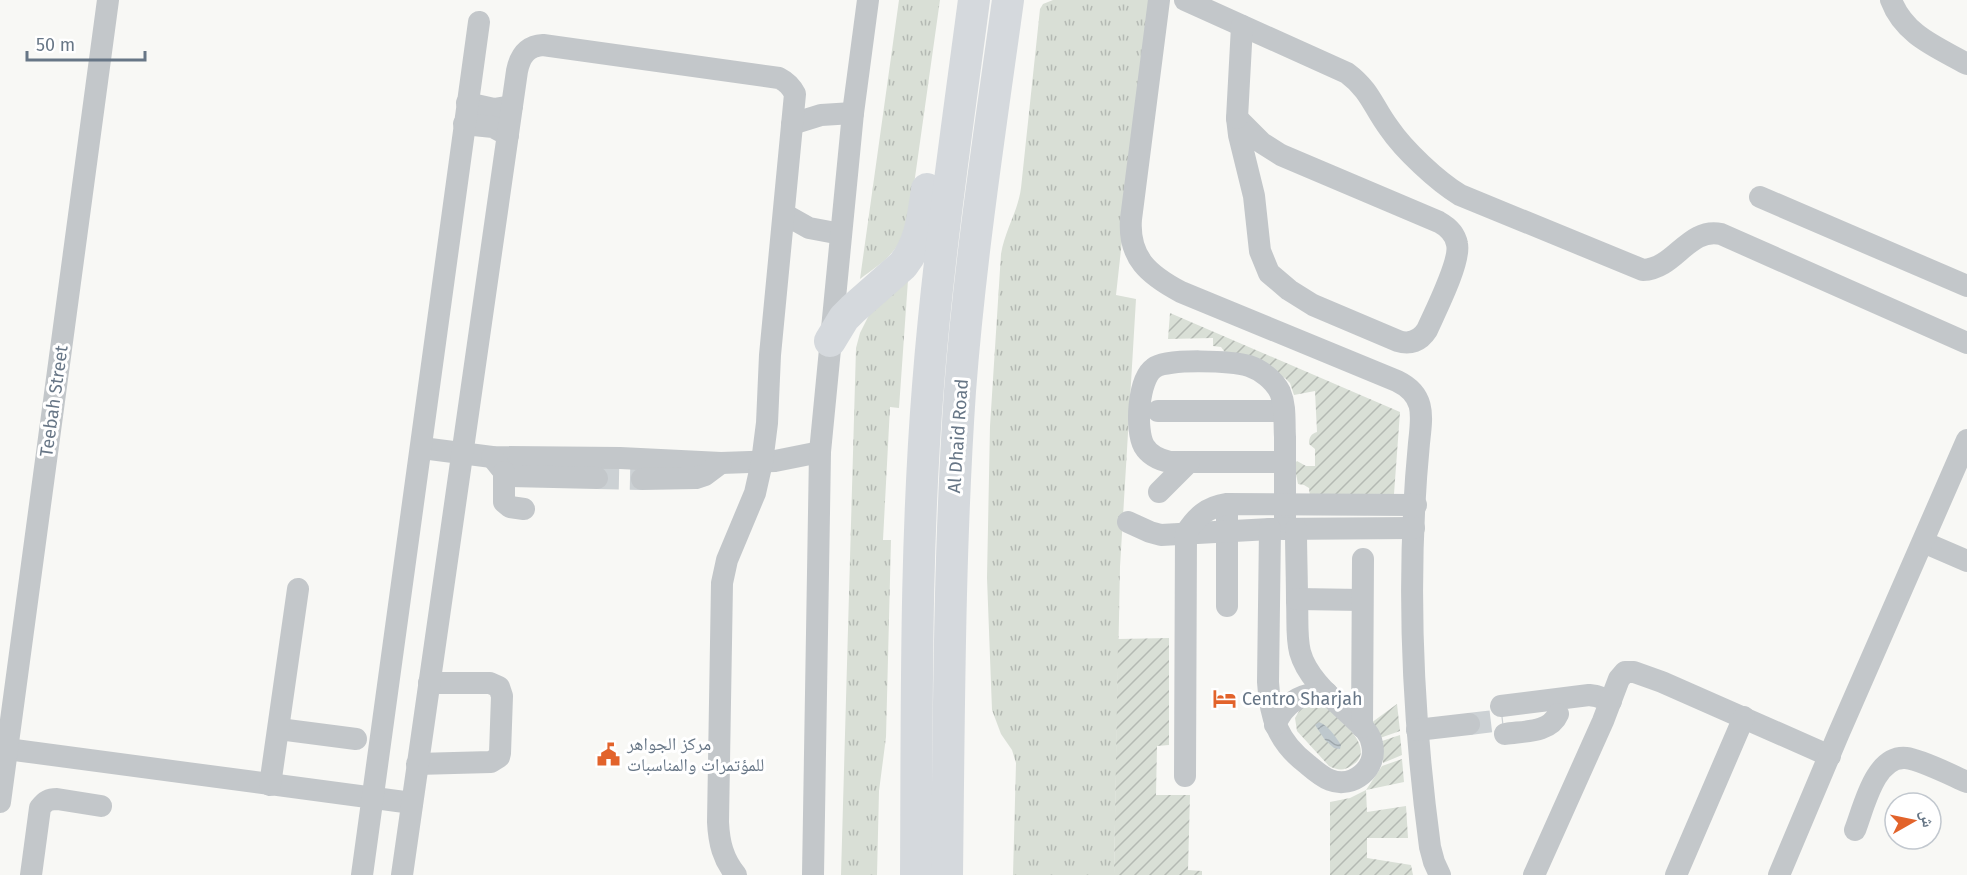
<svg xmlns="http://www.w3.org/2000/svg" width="1967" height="875" font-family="'Fira Sans','Noto Naskh Arabic',sans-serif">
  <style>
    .grass { fill: url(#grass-tufts) }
    .garden { fill: url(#garden-furrows) }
    .water { fill: url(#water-waves) }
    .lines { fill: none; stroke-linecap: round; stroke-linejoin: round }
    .minor-tunnel { stroke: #ccd1d4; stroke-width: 22; stroke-dasharray: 22 11; stroke-linecap: butt }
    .minor { stroke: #c3c7ca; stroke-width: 22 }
    .highway { stroke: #d5d9dd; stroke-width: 32 }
    .labels { text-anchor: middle; stroke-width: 6; stroke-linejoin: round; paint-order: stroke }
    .street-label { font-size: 18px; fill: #677686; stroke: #fff }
    .poi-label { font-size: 18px; fill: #677686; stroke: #fff; text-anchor: start }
  </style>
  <defs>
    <pattern id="grass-tufts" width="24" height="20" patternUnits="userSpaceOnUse" patternTransform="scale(1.5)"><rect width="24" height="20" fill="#d9dfd6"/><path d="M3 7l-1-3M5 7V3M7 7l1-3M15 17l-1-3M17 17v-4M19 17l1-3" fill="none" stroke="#b4b9b3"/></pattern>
    <pattern id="garden-furrows" width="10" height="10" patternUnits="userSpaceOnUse" patternTransform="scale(1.5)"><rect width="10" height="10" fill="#d9dfd6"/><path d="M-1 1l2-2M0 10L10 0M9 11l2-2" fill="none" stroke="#b4b9b3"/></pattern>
    <pattern id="water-waves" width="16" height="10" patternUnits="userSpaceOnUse" patternTransform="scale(1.5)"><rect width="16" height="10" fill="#bec8cd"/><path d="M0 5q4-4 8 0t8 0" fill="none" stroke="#9ea7ac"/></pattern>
  </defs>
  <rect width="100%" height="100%" fill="#f8f8f5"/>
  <g class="grass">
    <path d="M899,0H940L909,220C898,253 887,259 860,279Z"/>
    <path d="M1053,0H1151L1145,33L1116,295L1136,299L1120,567L1114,875H1013L1016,763L1012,750L1001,734L992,710L987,578L990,426L1001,254C1005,230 1018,211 1021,188L1040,9L1043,4Z"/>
    <path d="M908,280L899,408L890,407L883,540H891L886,737L879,791L877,875H841L856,348L860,333L871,311Z"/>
  </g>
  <g class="garden">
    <path d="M1170,313L1400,412L1394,494L1310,498L1309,488L1304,485L1298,484L1294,464L1297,461L1306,466H1315V449L1309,444C1309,437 1311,434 1317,432L1315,391L1294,395L1290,383L1285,378L1230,359L1221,347L1213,346V338L1168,339Z"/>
    <path d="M1169,638V745L1157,746L1156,795H1190L1188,870L1202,871V875H1114L1118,639Z"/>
    <path d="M1324,704C1337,717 1380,749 1351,766C1344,771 1337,770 1329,766L1297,731L1295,718L1302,706Z"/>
    <path d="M1397,704L1400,731L1380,738L1371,723Z"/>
    <path d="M1400,735L1402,755L1383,763L1382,741Z"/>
    <path d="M1402,759L1404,782L1366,790L1367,812L1406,806L1408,838H1367V858L1411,865L1413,875H1330V802L1350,798L1366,790L1382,766Z"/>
  </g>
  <path class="water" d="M1319,722C1329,726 1335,736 1341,745L1340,749L1334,748L1325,740L1315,725Z"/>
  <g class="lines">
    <g class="minor-tunnel">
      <path d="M597,478L642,479"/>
      <path d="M1469,724L1503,720"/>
    </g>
    <g class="minor">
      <path d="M1159,0L1131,219C1128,258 1149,275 1181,292L1397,381C1426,395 1422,416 1419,443C1406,578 1412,713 1430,847L1434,862L1440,875"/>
      <path d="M1185,0L1347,73C1371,91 1373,107 1389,128C1404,150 1437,181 1460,195L1643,270C1675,269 1688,227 1721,234L1967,343"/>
      <path d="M1891,0C1904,35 1937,47 1967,64"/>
      <path d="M467,103L494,109L512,106"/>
      <path d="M1237,118L1262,143L1281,155L1439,222C1448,227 1455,233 1457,244C1461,261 1435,312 1427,330C1420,341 1410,345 1398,341L1313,305L1289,290L1269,273L1260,251L1254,196L1239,135Z"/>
      <path d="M1237,118L1242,26"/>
      <path d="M464,124L493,127L508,135"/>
      <path d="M792,124L821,115L853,113"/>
      <path d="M1760,197L1967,286"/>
      <path d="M784,214L809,228L841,234"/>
      <path d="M1158,411H1284"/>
      <path d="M422,448L492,457L620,458L721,463L775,461L820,452"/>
      <path d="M492,457L504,472L510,476L597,478"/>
      <path d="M1285,462H1170C1160,460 1150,456 1144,446C1135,430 1138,379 1154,368C1166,358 1233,361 1249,366C1261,370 1274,380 1280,392C1286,406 1284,422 1285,437C1285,468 1285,499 1285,529"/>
      <path d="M504,472V502L510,507L524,509"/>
      <path d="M642,479L696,478L705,475L721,463"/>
      <path d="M1159,492L1189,462"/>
      <path d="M1227,515V606"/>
      <path d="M1128,522L1150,532L1161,535L1270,529L1414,528"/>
      <path d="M1270,529L1268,682C1270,718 1278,742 1307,764C1314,770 1322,777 1330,780C1353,789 1378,768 1372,744C1370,731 1359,724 1350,715C1332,698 1307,678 1300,652C1296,636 1298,618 1297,602C1297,578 1296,553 1296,529"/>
      <path d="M1923,542L1967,561"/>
      <path d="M1297,599L1362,600"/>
      <path d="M1501,706L1589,695L1596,696L1611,701"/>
      <path d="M1275,725C1285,702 1302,692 1327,693"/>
      <path d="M1362,727L1363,559"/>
      <path d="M279,729L356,739"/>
      <path d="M1417,730L1469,724"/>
      <path d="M1505,734C1523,731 1550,733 1558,714"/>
      <path d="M7,749L412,803"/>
      <path d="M417,764L491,762L499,757L500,753L502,696L499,687L490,683H429"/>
      <path d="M1185,776L1186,533C1196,517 1207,507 1227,504L1416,505"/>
      <path d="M270,785L298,589"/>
      <path d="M0,802L108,0"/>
      <path d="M1855,830C1864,807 1875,755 1906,758C1922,760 1951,775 1967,782"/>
      <path d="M31,875L40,808C45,801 49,799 57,799L101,806"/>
      <path d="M362,875L479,22"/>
      <path d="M402,875L517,71C520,56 527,46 543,45L779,78C787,82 791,86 795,94L770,355L767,423L762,462L755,493L727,560L722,583L718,822C719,843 723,859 736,875"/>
      <path d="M813,875L820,452L853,113L868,0"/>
      <path d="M1534,875L1603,721L1619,679L1625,672H1634L1662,682L1830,756"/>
      <path d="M1676,875L1744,717"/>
      <path d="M1779,875L1838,735L1967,440"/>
    </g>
    <g class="highway">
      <path d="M830,341L844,318L853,309L903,265C921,242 923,216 927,189"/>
      <path d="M916,875C917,712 915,549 928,386C938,257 957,129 974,0"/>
      <path d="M947,875C949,714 949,552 960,391C970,260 990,130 1008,0"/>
    </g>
  </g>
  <defs>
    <symbol id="hotel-bare" viewBox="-9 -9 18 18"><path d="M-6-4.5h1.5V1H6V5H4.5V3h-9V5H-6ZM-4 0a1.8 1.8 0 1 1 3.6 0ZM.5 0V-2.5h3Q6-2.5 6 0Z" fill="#e2632b" stroke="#fff" stroke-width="2.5" paint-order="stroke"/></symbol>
    <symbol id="civic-bare" viewBox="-9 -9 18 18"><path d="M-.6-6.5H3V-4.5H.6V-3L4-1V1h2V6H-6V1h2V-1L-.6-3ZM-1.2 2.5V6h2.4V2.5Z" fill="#e2632b" stroke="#fff" stroke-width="2.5" paint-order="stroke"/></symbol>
  </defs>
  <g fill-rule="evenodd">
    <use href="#hotel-bare" x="1208" y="682" width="33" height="33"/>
    <use href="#civic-bare" x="592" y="738" width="33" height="33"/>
  </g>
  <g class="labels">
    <g class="street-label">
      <text transform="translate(54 401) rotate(-82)" y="6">Teebah Street</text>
      <text transform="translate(958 436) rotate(-86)" y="6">Al Dhaid Road</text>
    </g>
    <g class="poi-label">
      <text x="1242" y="705">Centro Sharjah</text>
      <text x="627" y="750">مركز الجواهر<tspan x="627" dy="21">للمؤتمرات والمناسبات</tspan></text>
    </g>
  </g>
  <g transform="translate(1913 821) rotate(81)"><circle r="28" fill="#ffffff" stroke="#c2c8cf" stroke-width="1.5"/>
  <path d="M0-4.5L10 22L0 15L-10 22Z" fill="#e2632b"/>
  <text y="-9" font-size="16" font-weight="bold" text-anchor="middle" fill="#677686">ش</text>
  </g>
  <path d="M27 51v9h118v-9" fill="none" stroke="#677686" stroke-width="3"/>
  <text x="36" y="51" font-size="18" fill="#677686" stroke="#ffffff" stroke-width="4.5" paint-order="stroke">50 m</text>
</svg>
